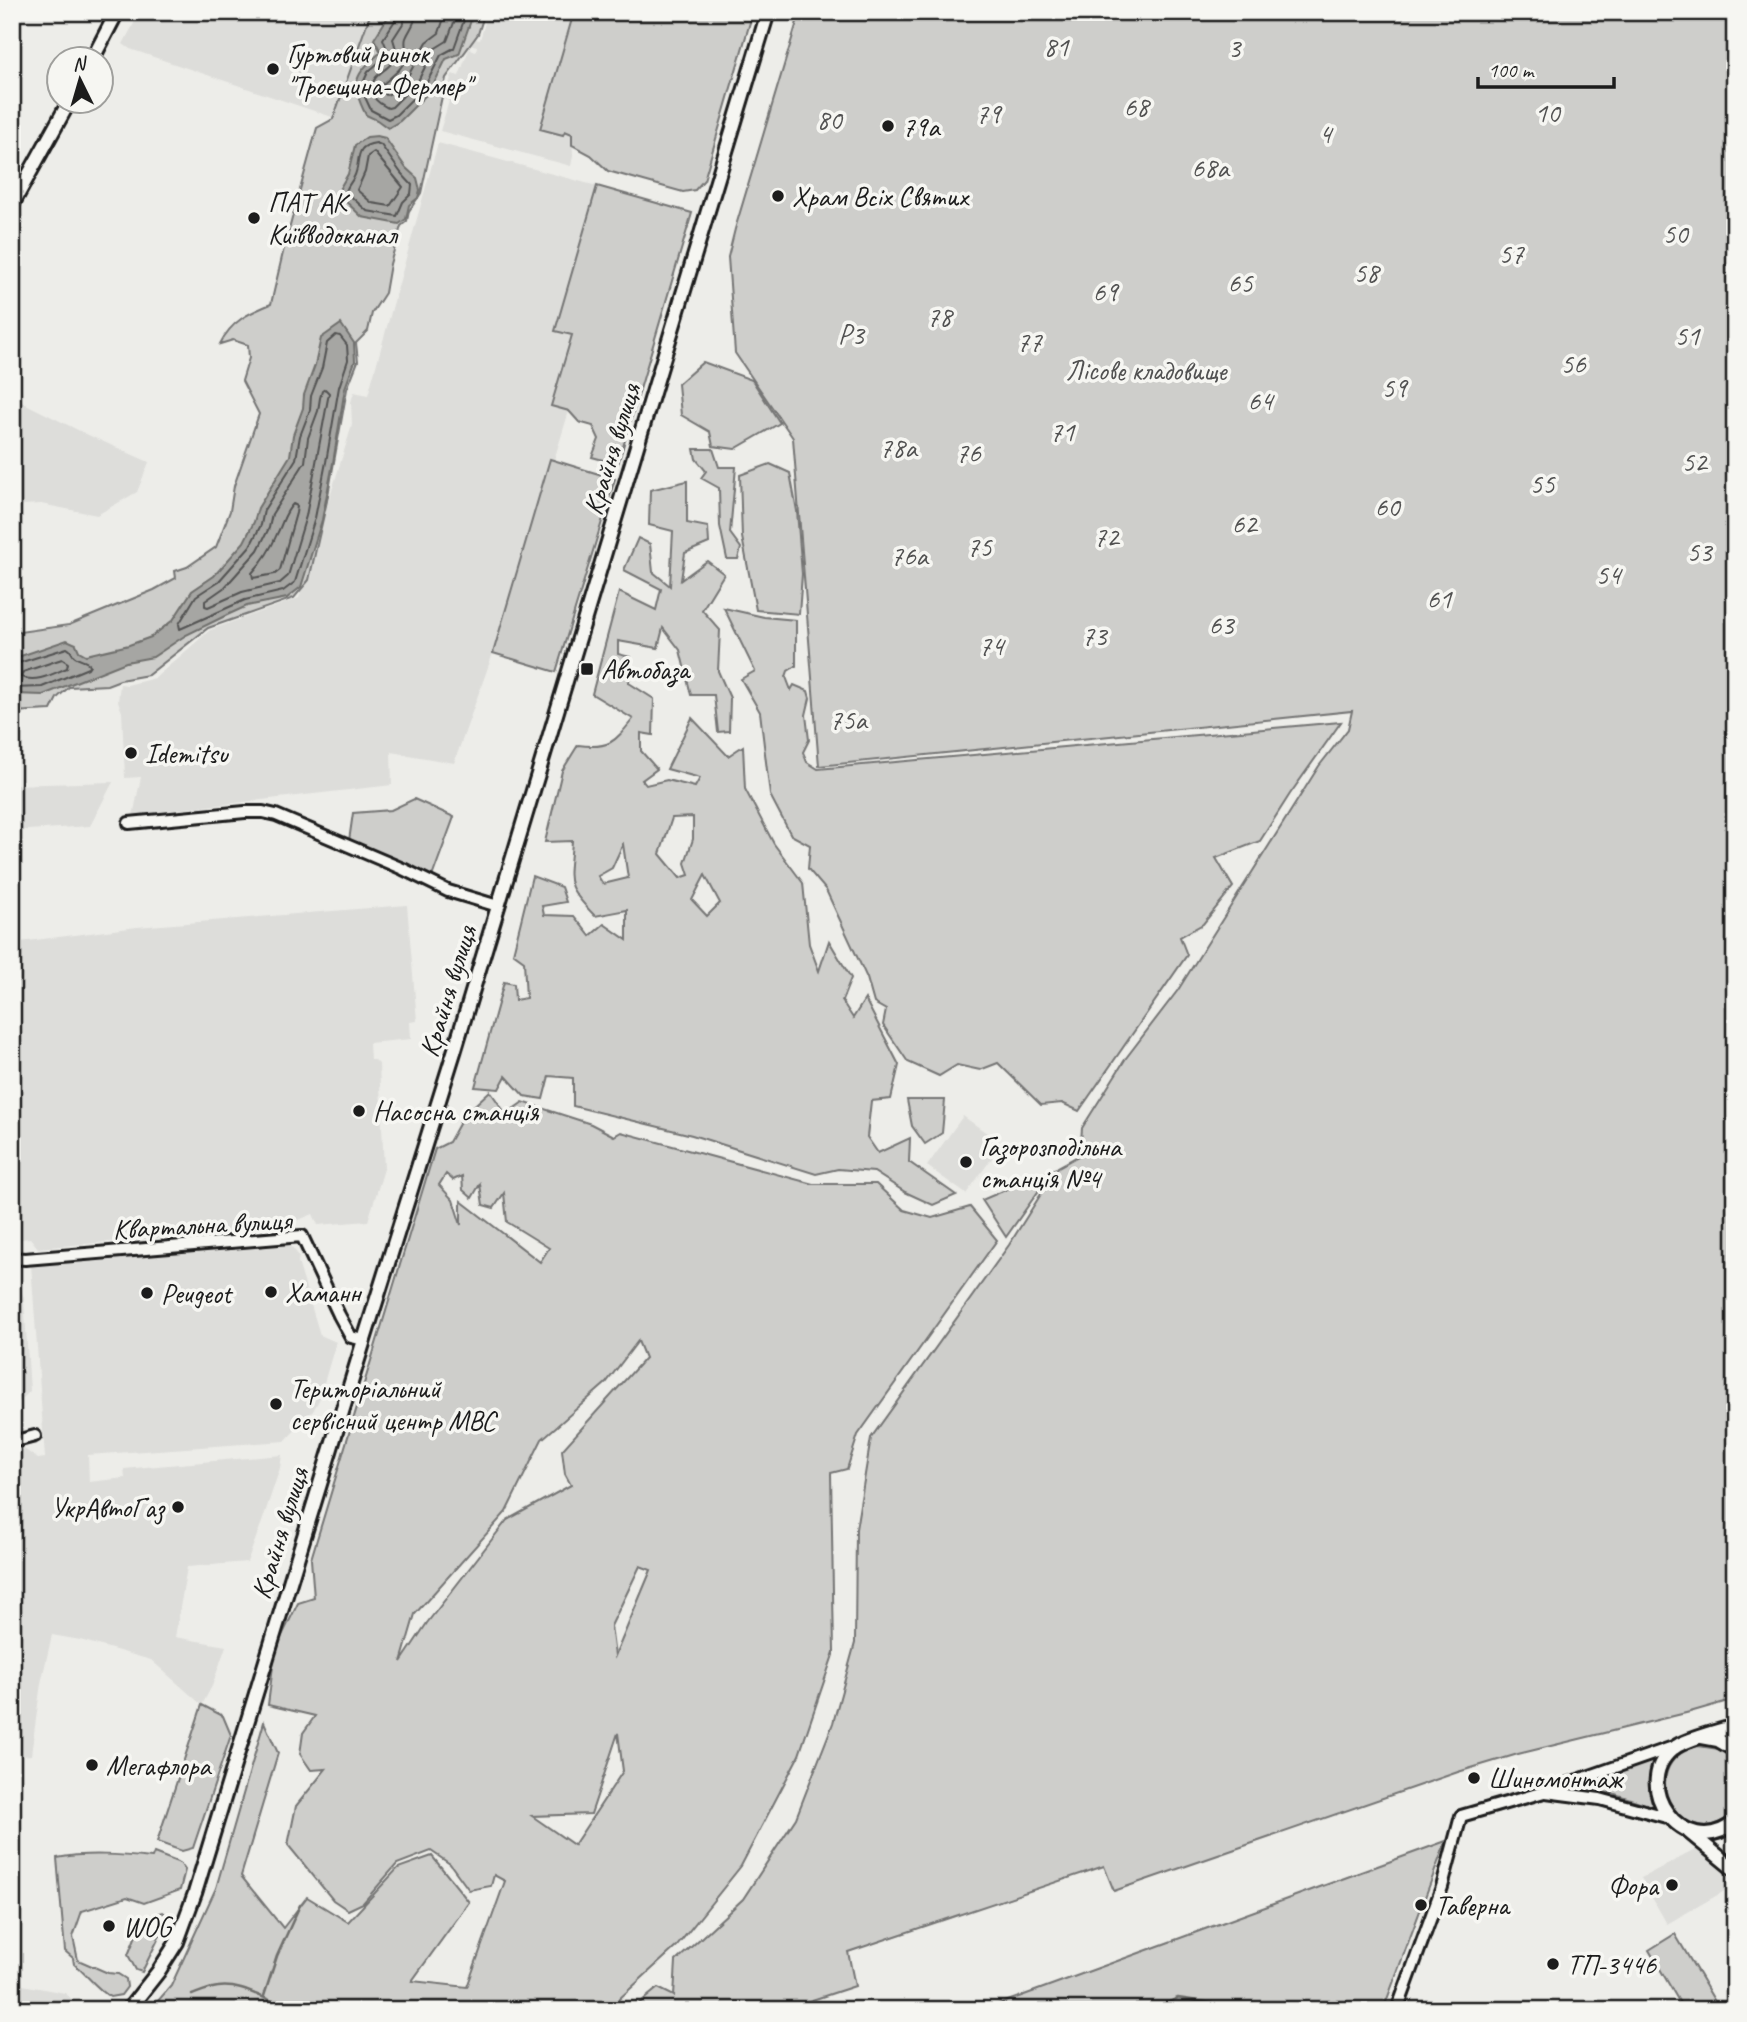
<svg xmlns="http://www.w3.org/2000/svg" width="1747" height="2022" font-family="Caveat,sans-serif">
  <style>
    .built { fill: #ddddda }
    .green { fill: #cececb; stroke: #757574; stroke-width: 2; fill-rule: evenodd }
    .water { fill: #a6a6a3; stroke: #6f6f6d; stroke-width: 2 }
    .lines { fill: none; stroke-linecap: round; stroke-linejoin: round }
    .shore { stroke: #535352; stroke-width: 2 }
    .stream { stroke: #6f6f6d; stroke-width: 2.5 }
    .minor-casing { stroke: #1c1c1c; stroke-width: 16 }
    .tertiary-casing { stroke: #1c1c1c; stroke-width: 18 }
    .minor { stroke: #f6f6f2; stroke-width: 10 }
    .tertiary { stroke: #f6f6f2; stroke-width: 12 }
    .poi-dot { fill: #1c1c1c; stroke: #f6f6f2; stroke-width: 2.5 }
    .labels { text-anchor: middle; stroke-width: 7; stroke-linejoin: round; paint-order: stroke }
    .park-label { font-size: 28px; fill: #515151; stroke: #f6f6f2 }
    .poi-label { font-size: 28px; fill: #1c1c1c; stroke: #f6f6f2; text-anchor: start }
    .street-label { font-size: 28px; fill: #1c1c1c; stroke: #f6f6f2 }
  </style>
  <rect width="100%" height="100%" fill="#edede9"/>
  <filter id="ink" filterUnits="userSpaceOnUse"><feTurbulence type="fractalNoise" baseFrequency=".0143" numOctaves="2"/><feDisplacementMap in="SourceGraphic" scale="14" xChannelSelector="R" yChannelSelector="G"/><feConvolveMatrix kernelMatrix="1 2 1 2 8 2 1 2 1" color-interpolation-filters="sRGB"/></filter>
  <g filter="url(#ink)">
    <g class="built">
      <path d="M140,12H379L335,118L130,49L123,44Z"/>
      <path d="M488,12H574L540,128L563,135L564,131L572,134L573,156L571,166L440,131L449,101L445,99L452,74L459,76L469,49L476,51L477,46L468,44L470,38L480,40Z"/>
      <path d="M438,143L597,186L555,331L572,334L551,406L569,411L554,460L550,459L493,653L454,763L391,752L392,785L156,812L146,815L145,818L133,816L141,777L125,778L122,712L118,701L120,684L127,685L155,678L210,630L299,598L352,425L351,402L354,392L368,395Z"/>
      <path d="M12,397L86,434L149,462L137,492L97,515L41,504L23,505L12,529Z"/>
      <path d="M113,782L90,826L12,831V785Z"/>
      <path d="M407,905L417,1021L410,1022L411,1039L369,1043L370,1060H375L379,1064L384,1169L368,1221L318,1225L313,1214L289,1224L287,1227L38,1248L30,1238L13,1240L12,943L137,927Z"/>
      <path d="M963,1116L1002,1144L966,1194L927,1166Z"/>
      <path d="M288,1242L299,1256L298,1262L320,1335L336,1342L319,1400L313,1411L285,1441L88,1455L89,1482L125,1478L124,1469L282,1455L280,1468L262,1522L247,1562L187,1567L175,1637L226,1646L212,1686L202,1705L151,1660L80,1640L52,1635L41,1683L31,1755L12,1757V1453L24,1449L38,1459L45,1458L31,1264Z"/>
      <path d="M12,1268L15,1269L24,1299L30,1391L19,1402L12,1404Z"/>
      <path d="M1697,1849L1713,1860L1735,1881V1885L1667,1924L1641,1878Z"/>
      <path d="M12,1983L65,1993L84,2010H12Z"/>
    </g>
    <g class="green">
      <path d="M371,12H485L478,34L446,78L421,193L409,211L407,221L401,226L390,264L385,293L372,313L368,331L356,343L358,361L347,389L327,501L309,580L294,598L208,628L148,675L120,680L107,685L69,687L57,698L51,710L12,712V633L69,625L154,590L176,578L175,571L187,567L216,547L230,511L234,486L259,414L242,381L249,358L248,345L233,340L220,344C231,321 249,313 271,304L285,244L317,128L333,119Z"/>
      <path d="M574,12H753L704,180L695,190L683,192L608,171L591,155L572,145V134L565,131L563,135L540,129Z"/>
      <path d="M800,12H1735V1699L1690,1712L1518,1754L1458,1772L1114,1891L1104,1866L848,1952L855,1986L794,2006L795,2010H631L658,1988L674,1996L676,1961L743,1899L796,1818L833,1723L855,1643L856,1529L871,1438L1009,1245L1058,1167L1080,1155L1082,1128L1126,1058L1178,990L1319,766L1348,729L1352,711L819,766L793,438L735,353L728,257L735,229Z"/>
      <path d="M597,186L692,213L618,464L592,457L599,439L593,426L579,422L569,411L551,406L572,335L555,331Z"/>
      <path d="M703,362L752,380L780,423L735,449L713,446L710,432L681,415L678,384Z"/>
      <path d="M694,449H713L719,467H736L730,533L741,548L738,559H727L720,526L719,488L701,478L706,471L696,459Z"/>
      <path d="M550,459L615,479L556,672L493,653Z"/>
      <path d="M770,464L790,473L797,511L802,574L799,614L756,610L742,537L740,475Z"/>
      <path d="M687,481V523L708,527L709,543L685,553L681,580L707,561L724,574L702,610L720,630L718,671L730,698L729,731L718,732L714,695H691L680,650L663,628L658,648L618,641V654L630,657L629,683L654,699L653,735L641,733V751L657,769L642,780L646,785L667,780L695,787L700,778L667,769L692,718L728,756L743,746L745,789L774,844L803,883L809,944L819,971L829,941L851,978L842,1001L853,1018L865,999L899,1065L891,1099L871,1101L867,1137L878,1153L910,1138L909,1162L956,1195L933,1205L905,1192L874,1172L838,1169L816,1174L692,1135L573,1106V1078L549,1076L543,1099L524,1096L506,1076L499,1089L475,1087L504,982L514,984L515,1000L526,998L524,961L513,953L532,876L561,887L566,902L542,906L544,915L574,916L590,936L604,924L627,940V910L595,916C563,883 569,884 572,841L545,842L562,771L578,745C609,749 614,743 633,719L592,694L619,592L656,610L661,589L624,570L638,538L650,544L653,572L670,586L673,531L649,525L650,490ZM672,818L693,817V839L685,863L689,875L680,878L660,854ZM623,844L628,878L603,884L598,876L612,868ZM705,875L720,903L707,916L692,900Z"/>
      <path d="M724,608L764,617L796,620V666L788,671L786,677L791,690L794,685L808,691L810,698L806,715L809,740L803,752L807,762L818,769L1341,722L1290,794L1260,841L1216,858L1233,887L1203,924L1180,937L1187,955L1079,1111L1062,1103L1041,1105L998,1063L980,1070L957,1065L939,1076L908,1062L883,1025L886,1010L874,1003L867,978L826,890L808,869L810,845L791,835L770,795L760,712L741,679L755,671Z"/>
      <path d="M414,799L454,817L432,877L349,841L353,813L391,810Z"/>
      <path d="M490,1091L506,1114L523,1102L591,1124L614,1136L621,1132L813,1184H876L904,1210L932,1218L970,1207L997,1240L858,1435L847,1469L831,1473L834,1652L799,1755L741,1866L677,1946L607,2010H150L171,1986L216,1888L264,1722L278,1753L241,1876L283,1928L307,1897L348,1922L398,1868L432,1856L469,1902L412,1981L467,1987L505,1881L494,1875L491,1886L469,1890L450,1864L431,1851L397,1864L363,1903L348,1910L333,1900L288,1845L296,1806L326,1769L311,1770L300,1754L303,1733L315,1716L268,1705L275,1650L298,1603L314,1598L311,1559L435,1149L449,1142L464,1115ZM446,1174L453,1180L462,1176L463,1190L472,1198L480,1184L483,1205L494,1208L504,1193L507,1222L549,1248L540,1262L461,1201V1225L453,1200L439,1185ZM638,1341L645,1358L562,1450L565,1474L571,1485L507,1520L427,1623L401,1662L415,1614L506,1512L542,1439L606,1383ZM640,1566L651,1570L615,1656L611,1626ZM618,1733L623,1771L574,1845L532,1816L591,1814Z"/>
      <path d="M907,1100H945L942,1133L925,1144L912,1126Z"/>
      <path d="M1054,1169L1006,1237L982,1200Z"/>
      <path d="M202,1705L223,1716L231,1735L193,1848L182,1851L157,1842Z"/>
      <path d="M1698,1746L1719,1749L1735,1760V1811C1686,1862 1627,1765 1698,1746Z"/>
      <path d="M1656,1757L1649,1785L1655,1807L1612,1793L1556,1790Z"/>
      <path d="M1446,1841L1386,2002L1379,2010H983Z"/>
      <path d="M154,1853L180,1863L185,1870L180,1890L144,1903L127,1897L82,1911L73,1937L78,1960L108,1973L118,1974L126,1979L127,1987L121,1995L110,1997C96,1988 87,1975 74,1964L73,1958L65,1951L57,1858C87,1852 122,1855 152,1858Z"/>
      <path d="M163,1912L169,1917L142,1972L136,1970L128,1955L143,1918Z"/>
      <path d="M1675,1934L1714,2000L1697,2010H1684L1649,1950Z"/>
    </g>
    <g class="water">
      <path d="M391,12H474L459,54L446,59L431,90L400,121L388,128L377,120L366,115C349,83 355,74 381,52L374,39Z"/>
      <path d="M377,136L385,138L406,168L417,178L420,190L418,198L409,205L406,219L399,224L362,217L337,193L348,174L355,145L367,137Z"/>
      <path d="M341,324L354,343L355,361L345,388L333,463L322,520L301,587L287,598L247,606L225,616L186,635L153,657L126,662L43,695L14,694L12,659L67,640L76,644L79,651L86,655L129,645L151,637L173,620L192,591L214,576L244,542L254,522L258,508L290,456L293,435L303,408L304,395L315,365L321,338Z"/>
    </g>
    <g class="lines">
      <g class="shore">
        <path d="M397,12L396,19L383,39L387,49V55L368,72L364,81V95L371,110L388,119L396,115L425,86L441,55L454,48L467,12"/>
        <path d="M406,12L404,22L393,39C395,45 397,50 395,56C392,70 373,72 372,87C372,100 379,103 388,108L392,107L418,81L434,49L447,41L458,12"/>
        <path d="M416,12C416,24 410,28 406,38C404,43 407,48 406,54C405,68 393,75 383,84V91L386,95L389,94L409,74L427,42L439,33L446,12"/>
        <path d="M376,143L381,145L401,173L412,185L411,194L403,202L397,216L367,211L346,192C347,186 351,183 354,177C362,162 352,146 376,143Z"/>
        <path d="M374,152L403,187L390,206L372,203L357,190L365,172L368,156Z"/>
        <path d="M336,335L340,336L347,345L348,360L339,387L326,462L315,518L295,582L283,591L245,600L180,629L179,624L196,596L219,581L250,546L261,525L264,510L296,459L300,436L310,410L311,396L322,368L327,343Z"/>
        <path d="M325,389L329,393L306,516L288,576L280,583L242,592L208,607L205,606V601L225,587L258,550L269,528L272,514L305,462L308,438L318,411L320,398L322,391Z"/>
        <path d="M293,504L297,506L296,513L280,570L275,574L253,578L252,573C263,561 271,549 277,534C283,523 284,513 293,504Z"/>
        <path d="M62,659L68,663L67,668C52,674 37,683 21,677L23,672Z"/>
        <path d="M12,665L67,648C72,650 71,654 75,657C80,661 86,660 90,665L88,668L42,687L12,688"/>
      </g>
      <g class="stream">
        <path d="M192,1995C200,1992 209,1988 218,1987C239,1984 258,1996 277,2003C286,2006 295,2008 304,2010"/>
        <path d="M264,1996L277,1956L300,1905"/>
        <path d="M1153,2010L1178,1998L1212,2003"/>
      </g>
      <defs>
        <g id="minor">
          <path d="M129,823L245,812H263L276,815L403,869L448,891L498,906"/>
          <path d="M12,1258L25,1259L302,1236L339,1315L351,1337L364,1340"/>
          <path d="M12,1442L35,1436"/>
          <path d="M1546,1792L1600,1799L1670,1818"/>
          <path d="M1397,2010L1442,1887L1461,1816L1544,1792L1676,1746"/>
        </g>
        <g id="tertiary">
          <path d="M92,60L117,12"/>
          <path d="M12,205L69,102"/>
          <path d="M1735,1726C1719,1731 1690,1738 1677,1746C1625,1780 1683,1865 1735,1822"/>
          <path d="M1702,1737L1718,1740L1735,1750"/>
          <path d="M1689,1832L1735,1870"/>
          <path d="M128,2010L158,1972L177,1942L195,1893L364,1340L455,1049L768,12"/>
        </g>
      </defs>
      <use href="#minor" class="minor-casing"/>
      <use href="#tertiary" class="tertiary-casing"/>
      <use href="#minor" class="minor"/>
      <use href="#tertiary" class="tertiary"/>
    </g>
  </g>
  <g class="poi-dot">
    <circle cx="273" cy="69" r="7"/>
    <circle cx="888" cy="126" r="7"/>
    <circle cx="778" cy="196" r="7"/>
    <circle cx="254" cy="218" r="7"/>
    <rect x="580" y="662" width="14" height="14" rx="3.5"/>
    <circle cx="131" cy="753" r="7"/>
    <circle cx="359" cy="1111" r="7"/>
    <circle cx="966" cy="1162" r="7"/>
    <circle cx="271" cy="1292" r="7"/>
    <circle cx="147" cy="1293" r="7"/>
    <circle cx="276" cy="1404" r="7"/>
    <circle cx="178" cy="1507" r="7"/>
    <circle cx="92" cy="1765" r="7"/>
    <circle cx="1474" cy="1778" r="7"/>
    <circle cx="1672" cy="1885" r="7"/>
    <circle cx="1421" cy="1905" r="7"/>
    <circle cx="109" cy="1926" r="7"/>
    <circle cx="1553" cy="1964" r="7"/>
  </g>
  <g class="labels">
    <g class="park-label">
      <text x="1056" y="56">81</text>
      <text x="1234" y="57">3</text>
      <text x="1136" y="116">68</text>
      <text x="1547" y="122">10</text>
      <text x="988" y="123">79</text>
      <text x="829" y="129">80</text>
      <text x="1325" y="143">4</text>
      <text x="1210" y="177">68а</text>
      <text x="1675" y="243">50</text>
      <text x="1511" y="263">57</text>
      <text x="1366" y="282">58</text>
      <text x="1240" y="292">65</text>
      <text x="1105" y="301">69</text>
      <text x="939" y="326">78</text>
      <text x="851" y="344">Р3</text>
      <text x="1687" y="345">51</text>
      <text x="1029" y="351">77</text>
      <text x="1573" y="373">56</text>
      <text x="1146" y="380">Лісове кладовище</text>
      <text x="1394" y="397">59</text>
      <text x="1260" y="410">64</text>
      <text x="1062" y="441">71</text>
      <text x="898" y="457">78а</text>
      <text x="968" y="462">76</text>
      <text x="1694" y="471">52</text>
      <text x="1542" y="493">55</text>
      <text x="1387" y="516">60</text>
      <text x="1244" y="533">62</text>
      <text x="1106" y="546">72</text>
      <text x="979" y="556">75</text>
      <text x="1699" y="561">53</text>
      <text x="909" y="565">76а</text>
      <text x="1608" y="584">54</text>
      <text x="1439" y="608">61</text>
      <text x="1221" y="634">63</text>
      <text x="1094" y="645">73</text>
      <text x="991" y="655">74</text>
      <text x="848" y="729">75а</text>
    </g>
    <g class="poi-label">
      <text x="287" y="63">Гуртовий ринок<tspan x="287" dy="32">"Троєщина-Фермер"</tspan></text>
      <text x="902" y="136">79а</text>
      <text x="792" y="206">Храм Всіх Святих</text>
      <text x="268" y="212">ПАТ АК<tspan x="268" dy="32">Київводоканал</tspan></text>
      <text x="601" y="679">Автобаза</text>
      <text x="145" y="763">Idemitsu</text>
      <text x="373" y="1121">Насосна станція</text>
      <text x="980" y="1156">Газорозподільна<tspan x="980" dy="32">станція №4</tspan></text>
      <text x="285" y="1302">Хаманн</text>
      <text x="161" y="1303">Peugeot</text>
      <text x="290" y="1398">Територіальний<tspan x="290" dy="32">сервісний центр МВС</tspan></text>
      <text x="164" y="1517" text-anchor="end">УкрАвтоГаз</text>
      <text x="106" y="1775">Мегафлора</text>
      <text x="1488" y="1788">Шиномонтаж</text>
      <text x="1658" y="1895" text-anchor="end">Фора</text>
      <text x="1435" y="1915">Таверна</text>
      <text x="123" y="1936">WOG</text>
      <text x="1567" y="1974">ТП-3446</text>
    </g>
    <g class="street-label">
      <text transform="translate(611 449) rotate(-73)" y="10">Крайня вулиця</text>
      <text transform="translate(447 991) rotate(-73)" y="10">Крайня вулиця</text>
      <text transform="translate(202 1224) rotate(-3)" y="10">Квартальна вулиця</text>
      <text transform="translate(279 1533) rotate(-73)" y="10">Крайня вулиця</text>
    </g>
  </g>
  <rect width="1747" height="2022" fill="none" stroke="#f6f6f2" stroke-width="42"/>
  <rect x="21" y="21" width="1705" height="1980" fill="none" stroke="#1c1c1c" stroke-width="2.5" filter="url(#ink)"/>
  <g transform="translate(80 80) rotate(355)"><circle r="33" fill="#f6f6f2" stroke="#9f9f9c" stroke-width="2"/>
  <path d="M0-5L12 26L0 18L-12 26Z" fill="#1c1c1c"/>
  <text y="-10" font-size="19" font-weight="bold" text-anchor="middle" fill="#1c1c1c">N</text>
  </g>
  <path d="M1478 77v10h136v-10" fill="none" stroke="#1c1c1c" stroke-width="3.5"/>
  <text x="1488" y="77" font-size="21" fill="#1c1c1c" stroke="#f6f6f2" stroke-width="5" paint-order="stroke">100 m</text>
</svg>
